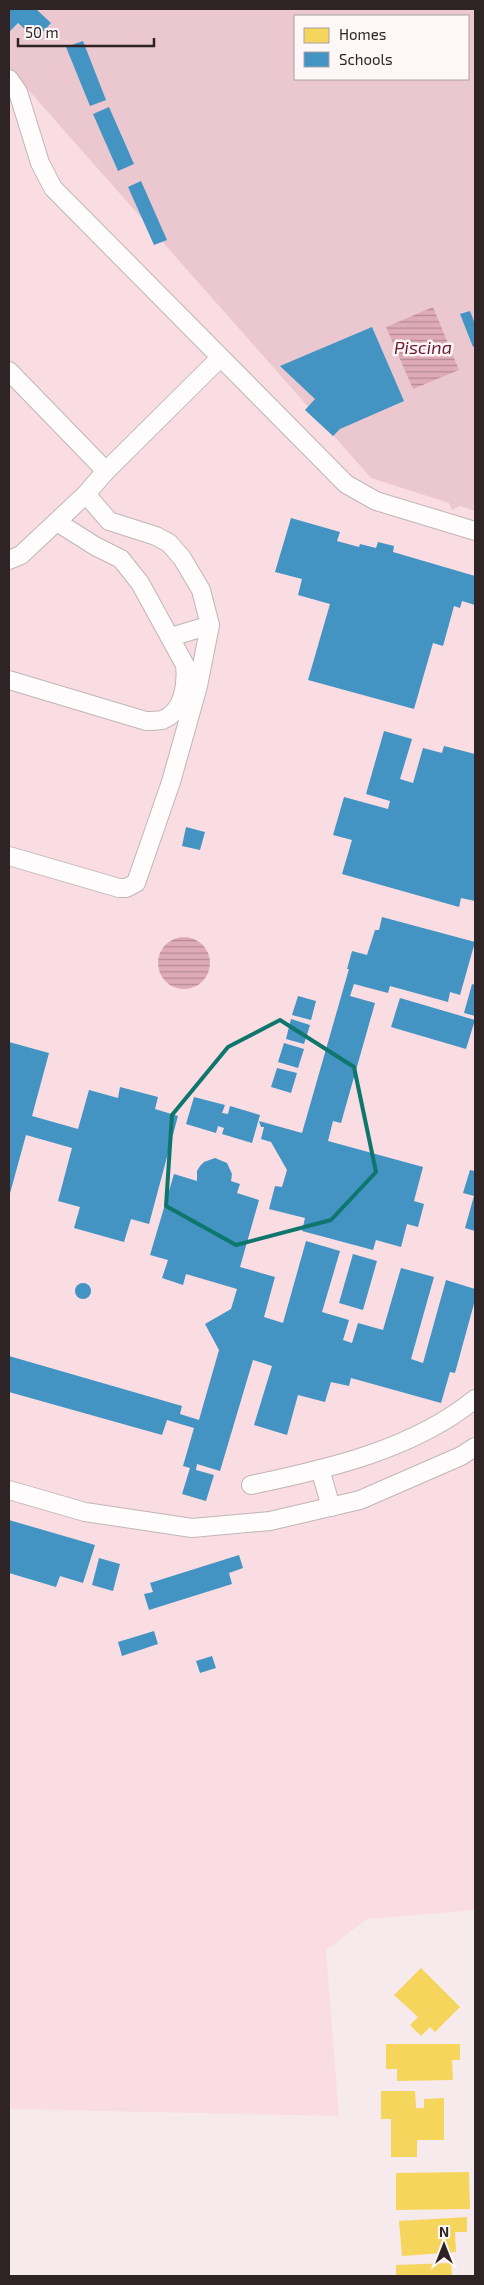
<svg xmlns="http://www.w3.org/2000/svg" width="484" height="2285" font-family="'Exo 2',sans-serif">
  <style>
    .built { fill: #f9dde3; fill-rule: evenodd }
    .pitch { fill: #ebc8cf; fill-rule: evenodd }
    .water { fill: url(#water-rules) }
    .homes { fill: #f6d55c }
    .schools { fill: #4393c3 }
    .lines { fill: none; stroke-linecap: round; stroke-linejoin: round }
    .minor-casing { stroke: #c1b5b7; stroke-width: 20 }
    .minor { stroke: #fefcfc; stroke-width: 18 }
    .marked { fill: none; stroke: #0f766e; stroke-width: 4; stroke-linejoin: round }
    .labels { text-anchor: middle; stroke-width: 5; stroke-linejoin: round; paint-order: stroke }
    .water-label { font-size: 18px; font-style: italic; fill: #6c1a37; stroke: #fdf7f8 }
  </style>
  <defs>
    <pattern id="water-rules" width="6" height="5" patternUnits="userSpaceOnUse" patternTransform="scale(1.25)"><rect width="6" height="5" fill="#deaab7"/><path d="M0 2.5h6" fill="none" stroke="#b48a95"/></pattern>
  </defs>
  <rect width="100%" height="100%" fill="#f7eaec"/>
  <path class="built" d="M9,9H475V1910L367,1919L326,1950L339,2116L9,2109ZM295,16H468V79H295Z"/>
  <path class="pitch" d="M9,9H475V511L460,506L452,510L449,503L371,478L9,68ZM295,16H468V79H295Z"/>
  <g class="water">
    <path d="M433,307L459,370L413,389L386,327Z"/>
    <circle cx="184" cy="963" r="26"/>
  </g>
  <g class="homes">
    <path d="M421,1968L460,2007L435,2032L430,2027L421,2036L410,2025L418,2017L394,1995Z"/>
    <path d="M386,2044H460V2060H452L453,2080L397,2081V2069H386Z"/>
    <path d="M381,2091H415L416,2108H424V2099L444,2098V2140H417V2157H391V2119H381Z"/>
    <path d="M469,2172L470,2209L396,2210V2173Z"/>
    <path d="M467,2217V2232H455L456,2252L402,2256L399,2221Z"/>
    <path d="M451,2263L452,2276H396V2265Z"/>
  </g>
  <g class="schools">
    <path d="M9,9H36L51,23L36,39L18,23L9,32Z"/>
    <path d="M83,41L106,100L90,106L66,47Z"/>
    <path d="M109,107L134,164L118,171L93,114Z"/>
    <path d="M141,181L167,240L154,245L128,187Z"/>
    <path d="M470,311L475,324V346L473,347L460,314Z"/>
    <path d="M372,327L404,401L340,429L333,436L305,410L315,399L280,366Z"/>
    <path d="M291,518L340,532L337,541L359,547L360,544L376,548L378,542L394,546L393,552L475,576V605L462,601L460,608L454,606L443,646L433,643L414,709L308,680L330,604L298,595L302,579L275,572Z"/>
    <path d="M384,731L412,739L400,779L413,783L423,748L442,753L444,746L475,754V901L461,898L459,907L342,874L352,840L333,835L344,797L388,809L390,801L366,794Z"/>
    <path d="M186,827L205,832L200,850L182,846Z"/>
    <path d="M382,917L475,942L460,995L450,992L448,1002L390,986L388,993L354,984L350,996L375,1003L341,1123L333,1121L328,1141L423,1167L414,1201L424,1204L418,1227L407,1224L401,1247L376,1240L373,1250L302,1231L305,1218L269,1209L275,1186L282,1187L287,1170L271,1142L261,1139L264,1127H261L259,1121L302,1133L349,969H347L352,951L367,955L375,930H379Z"/>
    <path d="M472,984L475,985V1016L464,1013Z"/>
    <path d="M298,996L316,1001L311,1020L292,1015Z"/>
    <path d="M400,998L475,1020L466,1049L391,1027Z"/>
    <path d="M291,1019L310,1025L304,1044L286,1039Z"/>
    <path d="M9,1042L49,1053L32,1116L78,1129L89,1090L118,1098L120,1087L158,1097L155,1109L178,1116L149,1224L131,1219L124,1242L74,1228L80,1207L58,1201L72,1148L26,1135L9,1197Z"/>
    <path d="M284,1043L304,1049L298,1068L278,1062Z"/>
    <path d="M277,1068L297,1073L291,1093L271,1087Z"/>
    <path d="M194,1097L225,1105L222,1113L228,1114L230,1106L260,1115L252,1143L222,1134L224,1128L218,1126L216,1133L186,1124Z"/>
    <path d="M215,1158L227,1163L232,1174L231,1181L240,1184L237,1193L259,1200L240,1267L275,1277L264,1317L283,1323L306,1241L340,1251L322,1312L349,1320L343,1340L352,1343L358,1323L383,1330L401,1268L434,1277L411,1359L423,1363L446,1280L475,1289V1300L455,1373L450,1372L441,1403L351,1378L349,1386L331,1382L325,1402L298,1395L287,1435L254,1425L272,1366L253,1360L220,1471L197,1464L196,1470L214,1475L206,1501L182,1494L190,1468L183,1466L194,1428L167,1420L162,1435L9,1392V1356L182,1406L180,1414L199,1420L219,1350L205,1324L231,1309L237,1289L186,1274L183,1285L162,1278L168,1260L150,1255L174,1174L197,1181V1171L200,1166L204,1162Z"/>
    <path d="M470,1170L475,1171V1231L465,1228L474,1196L463,1193Z"/>
    <path d="M353,1254L377,1261L363,1310L339,1303Z"/>
    <circle cx="83" cy="1291" r="8"/>
    <path d="M9,1520L95,1545L83,1583L60,1576L56,1587L9,1573Z"/>
    <path d="M239,1555L243,1568L229,1573L232,1584L149,1610L144,1594L153,1592L150,1583Z"/>
    <path d="M99,1558L120,1564L113,1591L92,1585Z"/>
    <path d="M154,1631L158,1644L122,1656L118,1642Z"/>
    <path d="M212,1656L216,1668L200,1673L196,1661Z"/>
  </g>
  <g class="lines">
    <defs>
      <g id="minor">
        <path d="M9,79L18,92L40,163L53,188L346,484L376,501L475,531"/>
        <path d="M9,371L106,471"/>
        <path d="M9,560L21,555L86,494L106,471L220,358"/>
        <path d="M171,637L210,625"/>
        <path d="M9,680L146,721C151,721 157,721 162,720C184,712 187,684 185,665L140,583L121,559L95,546L57,522"/>
        <path d="M9,856L119,888H126L136,883L171,782L198,686L210,625L201,590L182,558L169,543L156,536L109,521L86,494"/>
        <path d="M320,1469L331,1507"/>
        <path d="M251,1485C328,1469 414,1449 475,1399"/>
        <path d="M9,1490L85,1512L192,1528L270,1521L360,1500L461,1456L475,1447"/>
      </g>
    </defs>
    <use href="#minor" class="minor-casing"/>
    <use href="#minor" class="minor"/>
  </g>
  <path class="marked" d="M280,1020L354,1067L376,1172L331,1220L236,1245L166,1206L172,1115L228,1047Z"/>
  <g class="labels">
    <g class="water-label">
      <text x="423" y="354">Piscina</text>
    </g>
  </g>
  <rect width="484" height="2285" fill="none" stroke="#2e2325" stroke-width="20"/>
  <rect x="294" y="15" width="175" height="65" fill="#fdf7f8" stroke="#aaa2a4"/>
  <rect x="304" y="28" width="25" height="15" fill="#f6d55c" stroke="#aaa2a4"/>
  <text x="339" y="40" font-size="15" fill="#2e2325">Homes</text>
  <rect x="304" y="52" width="25" height="15" fill="#4393c3" stroke="#aaa2a4"/>
  <text x="339" y="65" font-size="15" fill="#2e2325">Schools</text>
  <g transform="translate(444 2245)" stroke="#fdf7f8" stroke-width="4" paint-order="stroke">
  <path d="M0-4L9 19L0 12L-9 19Z" fill="#2e2325"/>
  <text y="-8" font-size="14" font-weight="bold" text-anchor="middle" fill="#2e2325">N</text>
  </g>
  <path d="M18 38v8h136v-8" fill="none" stroke="#2e2325" stroke-width="2.5"/>
  <text x="25" y="38" font-size="15" fill="#2e2325" stroke="#fdf7f8" stroke-width="4" paint-order="stroke">50 m</text>
</svg>
